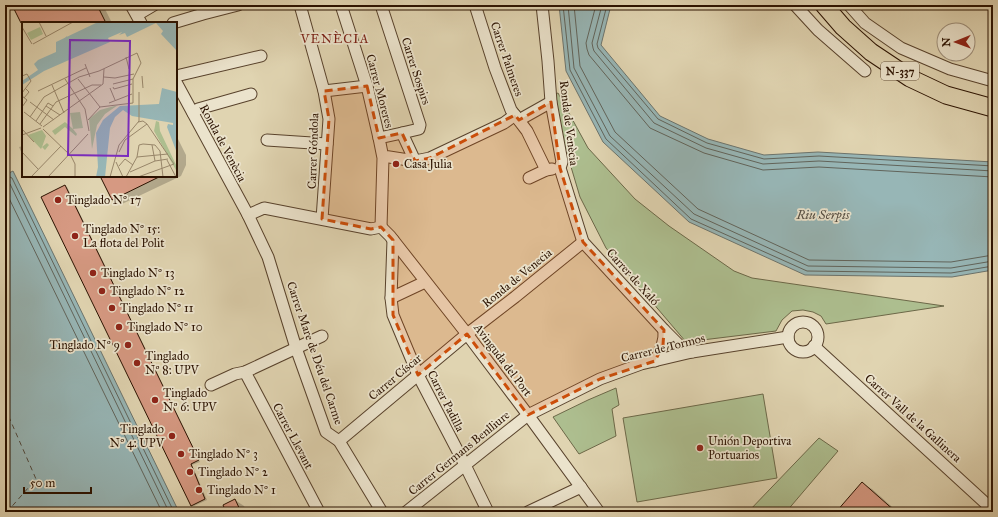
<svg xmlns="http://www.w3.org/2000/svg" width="998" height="517" font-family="'IM FELL Great Primer',serif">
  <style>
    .green { fill: #adbe8f; stroke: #6c6848 }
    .water { fill: #97b6b6; stroke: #6c746d }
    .shadow { fill: #0003 }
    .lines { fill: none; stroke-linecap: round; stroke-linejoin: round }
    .shore { stroke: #61645b; stroke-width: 1 }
    .ferry { stroke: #514b40; stroke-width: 1; stroke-dasharray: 5 4; stroke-linecap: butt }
    .building { fill: #d69982; stroke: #2b1200 }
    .minor-casing { stroke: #58422c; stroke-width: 13 }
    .highway-casing { stroke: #2b1200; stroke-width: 19 }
    .minor { stroke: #ebe3cc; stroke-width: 11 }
    .highway { stroke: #e0d4b1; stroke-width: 17 }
    .marked { fill: #cc4e0a; fill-opacity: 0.2; stroke: #cc4e0a; stroke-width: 3; stroke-dasharray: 8 5; stroke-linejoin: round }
    .poi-dot { fill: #8f2418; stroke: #ebe3cc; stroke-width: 1.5 }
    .labels { text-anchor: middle; stroke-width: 3.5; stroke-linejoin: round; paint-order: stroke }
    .shield { fill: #ebe3cc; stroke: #65513d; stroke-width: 1 }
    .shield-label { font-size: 11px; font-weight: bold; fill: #2b1200 }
    .street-label { font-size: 12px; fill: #2b1200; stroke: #ebe3cc }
    .poi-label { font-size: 12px; fill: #2b1200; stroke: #ebe3cc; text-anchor: start }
    .neighbourhood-label { font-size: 13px; letter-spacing: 1px; fill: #7a1f14; stroke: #ebe3cc }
    .water-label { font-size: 13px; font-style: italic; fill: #514b40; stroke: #ebe3cc }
    .inset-river { fill: none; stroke: #97b6b6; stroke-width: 2 }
    .inset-road { fill: none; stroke: #98866a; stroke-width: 1 }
    .view { fill: #7b2cbf; fill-opacity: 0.15; stroke: #7b2cbf; stroke-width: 2 }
    .inset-edge { fill: none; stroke: #2b1200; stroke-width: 2 }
  </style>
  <rect width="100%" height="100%" fill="#e0d4b1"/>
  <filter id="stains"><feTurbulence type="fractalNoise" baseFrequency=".005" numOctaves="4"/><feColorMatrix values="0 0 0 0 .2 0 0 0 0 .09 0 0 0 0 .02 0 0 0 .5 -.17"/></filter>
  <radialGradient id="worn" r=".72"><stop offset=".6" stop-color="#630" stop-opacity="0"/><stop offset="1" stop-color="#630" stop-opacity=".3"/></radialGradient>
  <g class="green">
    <path d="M558,93L588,148L635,199L669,226L734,271L752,278L944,306L826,324L821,316L813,312L803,310L792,311L782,320L776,331L686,342L606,248L580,197L560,130L555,94Z"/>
    <path d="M616,388L619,405L612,409L616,436L579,454L553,417L588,400Z"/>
    <path d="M763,394L777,478L637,502L623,418Z"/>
    <path d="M819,438L838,451L786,512H748Z"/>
  </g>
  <g class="water">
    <path d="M559,5H611L601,45L660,116L708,139L764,155L818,152L993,162V270L952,277L805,275L689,222L603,142L566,71Z"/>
    <path d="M13,171L179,512H5V175Z"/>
  </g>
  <g class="shadow">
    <path d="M14,5H103L112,23H23V24Z"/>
    <path d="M176,135L186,155V165L181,176L122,204L113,199L101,176H176Z"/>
    <path d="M23,146V156L19,147Z"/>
    <path d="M65,186L67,187L200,462L192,465L207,500L194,506L192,505Z"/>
    <path d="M862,483L872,489L898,512H837Z"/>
    <path d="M235,500L244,506L247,512H227Z"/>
  </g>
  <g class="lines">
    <g class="shore">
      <path d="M563,5L570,70L606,139L691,219L807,271L951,273L993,266"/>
      <path d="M568,5L574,68L610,136L694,214L808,266L951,268L993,261"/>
      <path d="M574,5L580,66L615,132L698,209L809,260L951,262L993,255"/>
      <path d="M596,5L586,43L587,49L589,55L650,128L704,153L763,170L819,167L993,177"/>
      <path d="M602,5L592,43L593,48L594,51L654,123L706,148L763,164L819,161L993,171"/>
      <path d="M607,5L597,44L598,48L658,119L707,143L764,159L819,156L993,166"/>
      <path d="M5,178L10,177L12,178L174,512"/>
      <path d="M5,183H8L10,184L169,512"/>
      <path d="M5,190L162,512"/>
    </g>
    <path class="ferry" d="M5,408L36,479L7,512"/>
  </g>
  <g class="building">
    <path d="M12,5H97L106,23H21Z"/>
    <path d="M100,176H161L112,200Z"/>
    <path d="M65,185L199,460L191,464L205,499L191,506L41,197Z"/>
    <path d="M862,482L896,512H836Z"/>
    <path d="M235,499L241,512H226L223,505Z"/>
  </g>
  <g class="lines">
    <defs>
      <g id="minor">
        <path d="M131,5L141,23"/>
        <path d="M300,5L324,91L329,119L322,219"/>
        <path d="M341,5L367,86L379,138"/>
        <path d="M381,5L420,125L419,129L402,133"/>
        <path d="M475,5L495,68L511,110L527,131L546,170"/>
        <path d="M542,5L548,61L551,102L562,162L560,168L583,242L664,330L681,347L692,352"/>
        <path d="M795,5L818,30L865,71"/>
        <path d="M849,5L865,23L901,48L950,69L993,81"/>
        <path d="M137,15L154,5"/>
        <path d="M173,23L203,14L238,5"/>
        <path d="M176,76L261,56"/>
        <path d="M176,82L248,215L268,257L296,348L326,432L339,441L382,512"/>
        <path d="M324,91L367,86"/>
        <path d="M193,113L198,109L251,94"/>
        <path d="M519,120L551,102"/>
        <path d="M267,140L327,144"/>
        <path d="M415,161L430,158L504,123L515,115"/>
        <path d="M529,178L546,170L552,169"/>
        <path d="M248,215L264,208L371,229L381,227"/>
        <path d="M381,227L390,236L467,334L528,415L599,512"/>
        <path d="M381,227L383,158L379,138L402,133L415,161L383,156"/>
        <path d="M393,240L391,298L393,315L418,375L465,465L488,512"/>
        <path d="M391,298L425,282"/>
        <circle cx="803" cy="337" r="15"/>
        <path d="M814,346L993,510"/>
        <path d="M655,361C661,351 665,342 664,330"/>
        <path d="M245,372L319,512"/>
        <path d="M211,385L235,374L245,372L322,336"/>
        <path d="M339,441L467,334L515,297L583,242"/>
        <path d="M406,512L528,415L600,379L641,364L692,352L788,337"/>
        <path d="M528,512L581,487"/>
      </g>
      <path id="highway" d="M824,5L843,27L871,52L910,78L946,95L993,108"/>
    </defs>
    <use href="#minor" class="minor-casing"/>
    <use href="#highway" class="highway-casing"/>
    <use href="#minor" class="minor"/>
    <use href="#highway" class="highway"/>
  </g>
  <path class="marked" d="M367,86L379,138L402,133L415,161L430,158L515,115L519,120L551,102L560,168L583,242L664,330L663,345L655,361L600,379L528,415L467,334L418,375L393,315V240L381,227L371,229L322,219L329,119L324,91Z"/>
  <g class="poi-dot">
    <circle cx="396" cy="164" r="4"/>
    <circle cx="58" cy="200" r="4"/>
    <circle cx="75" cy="236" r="4"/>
    <circle cx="93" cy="273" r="4"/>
    <circle cx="102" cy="291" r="4"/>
    <circle cx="112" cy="308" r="4"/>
    <circle cx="119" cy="327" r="4"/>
    <circle cx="128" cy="345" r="4"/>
    <circle cx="137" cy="363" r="4"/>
    <circle cx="155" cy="400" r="4"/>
    <circle cx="172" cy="436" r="4"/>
    <circle cx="700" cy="448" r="4"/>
    <circle cx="181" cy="454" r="4"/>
    <circle cx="190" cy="472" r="4"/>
    <circle cx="199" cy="490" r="4"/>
  </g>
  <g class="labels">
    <rect class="shield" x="881" y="62" width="38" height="18" rx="3"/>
    <g class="shield-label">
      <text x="900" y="75">N-337</text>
    </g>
    <g class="street-label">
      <text transform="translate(507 59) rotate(71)" y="4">Carrer Palmeres</text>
      <text transform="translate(416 71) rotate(72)" y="4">Carrer Sospirs</text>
      <text transform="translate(380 91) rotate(75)" y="4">Carrer Moreres</text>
      <text transform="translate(569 123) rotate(83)" y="4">Ronda de Venècia</text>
      <text transform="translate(223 143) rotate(62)" y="4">Ronda de Venècia</text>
      <text transform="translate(313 151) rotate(-88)" y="4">Carrer Góndola</text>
      <text transform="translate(633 277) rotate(48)" y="4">Carrer de Xaló</text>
      <text transform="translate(517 278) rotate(-39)" y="4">Ronda de Venecia</text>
      <text transform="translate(663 348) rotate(-14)" y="4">Carrer de Tormos</text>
      <text transform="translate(315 353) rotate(71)" y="4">Carrer Mare de Déu del Carme</text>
      <text transform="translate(503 360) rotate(53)" y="4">Avinguda del Port</text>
      <text transform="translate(395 377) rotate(-40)" y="4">Carrer Císcar</text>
      <text transform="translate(446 401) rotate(63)" y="4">Carrer Padilla</text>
      <text transform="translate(913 418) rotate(42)" y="4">Carrer Vall de la Gallinera</text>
      <text transform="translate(293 436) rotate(62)" y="4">Carrer Llevant</text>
      <text transform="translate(459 453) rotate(-39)" y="4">Carrer Germans Benlliure</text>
    </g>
    <g class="poi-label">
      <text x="404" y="168">Casa Julia</text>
      <text x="66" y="204">Tinglado Nº 17</text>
      <text x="83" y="233">Tinglado Nº 15:<tspan x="83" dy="14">La flota del Polit</tspan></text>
      <text x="101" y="277">Tinglado Nº 13</text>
      <text x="110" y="295">Tinglado Nº 12</text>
      <text x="120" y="312">Tinglado Nº 11</text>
      <text x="127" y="331">Tinglado Nº 10</text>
      <text x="120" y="349" text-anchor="end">Tinglado Nº 9</text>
      <text x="145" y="360">Tinglado<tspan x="145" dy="14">Nº 8: UPV</tspan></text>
      <text x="163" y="397">Tinglado<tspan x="163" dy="14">Nº 6: UPV</tspan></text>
      <text x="164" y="433" text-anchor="end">Tinglado<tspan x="164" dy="14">Nº 4: UPV</tspan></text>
      <text x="708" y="445">Unión Deportiva<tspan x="708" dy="14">Portuarios</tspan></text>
      <text x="189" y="458">Tinglado Nº 3</text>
      <text x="198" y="476">Tinglado Nº 2</text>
      <text x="207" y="494">Tinglado Nº 1</text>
    </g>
    <g class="neighbourhood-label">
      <text x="335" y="43">VENÈCIA</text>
    </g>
    <g class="water-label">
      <text x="823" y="219">Riu Serpis</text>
    </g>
  </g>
  <g transform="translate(22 22)">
    <rect width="155" height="155" fill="#e0d4b1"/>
    <path d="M18,5L21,12L9,18L5,11ZM96,83L83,92L75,103L70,127L67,97L78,88ZM58,90L61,106L51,107L55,112L54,114L43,105L33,113L30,109L43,100L51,107L48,91ZM134,99L137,100L138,109L155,145V150L132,109ZM20,108L24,114L20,125L25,121L27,123L23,128L20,125L19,127L6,113Z" fill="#adbe8f"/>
    <path d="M76,0H155V29L139,12L141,9L134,1L105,15L103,11L97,13L100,10L86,16L88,20L22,49L0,63V59L16,48L12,42L16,38L34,30V20ZM140,66L155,70V131L145,105L146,102L151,103V101L110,94L101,88L93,95L88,106L83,155H74L76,145L74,111L81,98L98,84L137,82Z" fill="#97b6b6"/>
    <path class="inset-river" d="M105,13L131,0M44,15L52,22L105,0"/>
    <path class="inset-road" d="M17,0L24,14M0,5L10,22M11,22L51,0M104,35L107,47M63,42L68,55M0,54L5,52L9,59L0,71M120,54L121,66M82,55L93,56L112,52M43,57L63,87L67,109M56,57L78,85M81,62L82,47M91,62L111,57M30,63L42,91M91,65L92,67L110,62M88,66L93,78M16,69L64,46M0,74L5,78L0,85M2,76L7,70L3,66M8,80L32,98M87,81L110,72M24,84L38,93M2,90L20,104M8,95L22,75L57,55L77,49L115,31L119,41L111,57V81L78,85L66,98M14,99L26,81L31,84M18,102L34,80L70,63H79M21,105L81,62M0,107L12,120M21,107L49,134L53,142V155M0,113L19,106M0,130L16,147M97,130L103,118L125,102M115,135L146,132M145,138L154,155M133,139L146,137M94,140L101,155M97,144L103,137L111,143M108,150L133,139L130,123M9,155L39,124M26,155L66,112M88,155L97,123L117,99V70M104,155L115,135L117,123L121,122L133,123L138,129L141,155M116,155L152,142L125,102L121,99L116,100"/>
    <path class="view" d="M48,18L108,19L106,134L46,133Z"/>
    <rect width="155" height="155" class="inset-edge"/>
  </g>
  <rect width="998" height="517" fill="none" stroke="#e0d4b1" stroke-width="20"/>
  <rect x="6" y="6" width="986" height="505" fill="none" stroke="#2b1200" stroke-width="2"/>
  <rect x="10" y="10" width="978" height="497" fill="none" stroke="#2b1200"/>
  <g transform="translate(956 42) rotate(269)"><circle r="19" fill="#ebe3cc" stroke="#9e8f7a"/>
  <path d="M0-3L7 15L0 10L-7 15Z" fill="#8f2418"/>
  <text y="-6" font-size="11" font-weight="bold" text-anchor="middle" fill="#2b1200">N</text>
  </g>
  <path d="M24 487v6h67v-6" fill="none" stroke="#2b1200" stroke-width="2"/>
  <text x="30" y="487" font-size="12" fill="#2b1200" stroke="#ebe3cc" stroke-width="3" paint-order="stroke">50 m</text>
  <rect width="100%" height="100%" filter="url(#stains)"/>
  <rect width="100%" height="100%" fill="url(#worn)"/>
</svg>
